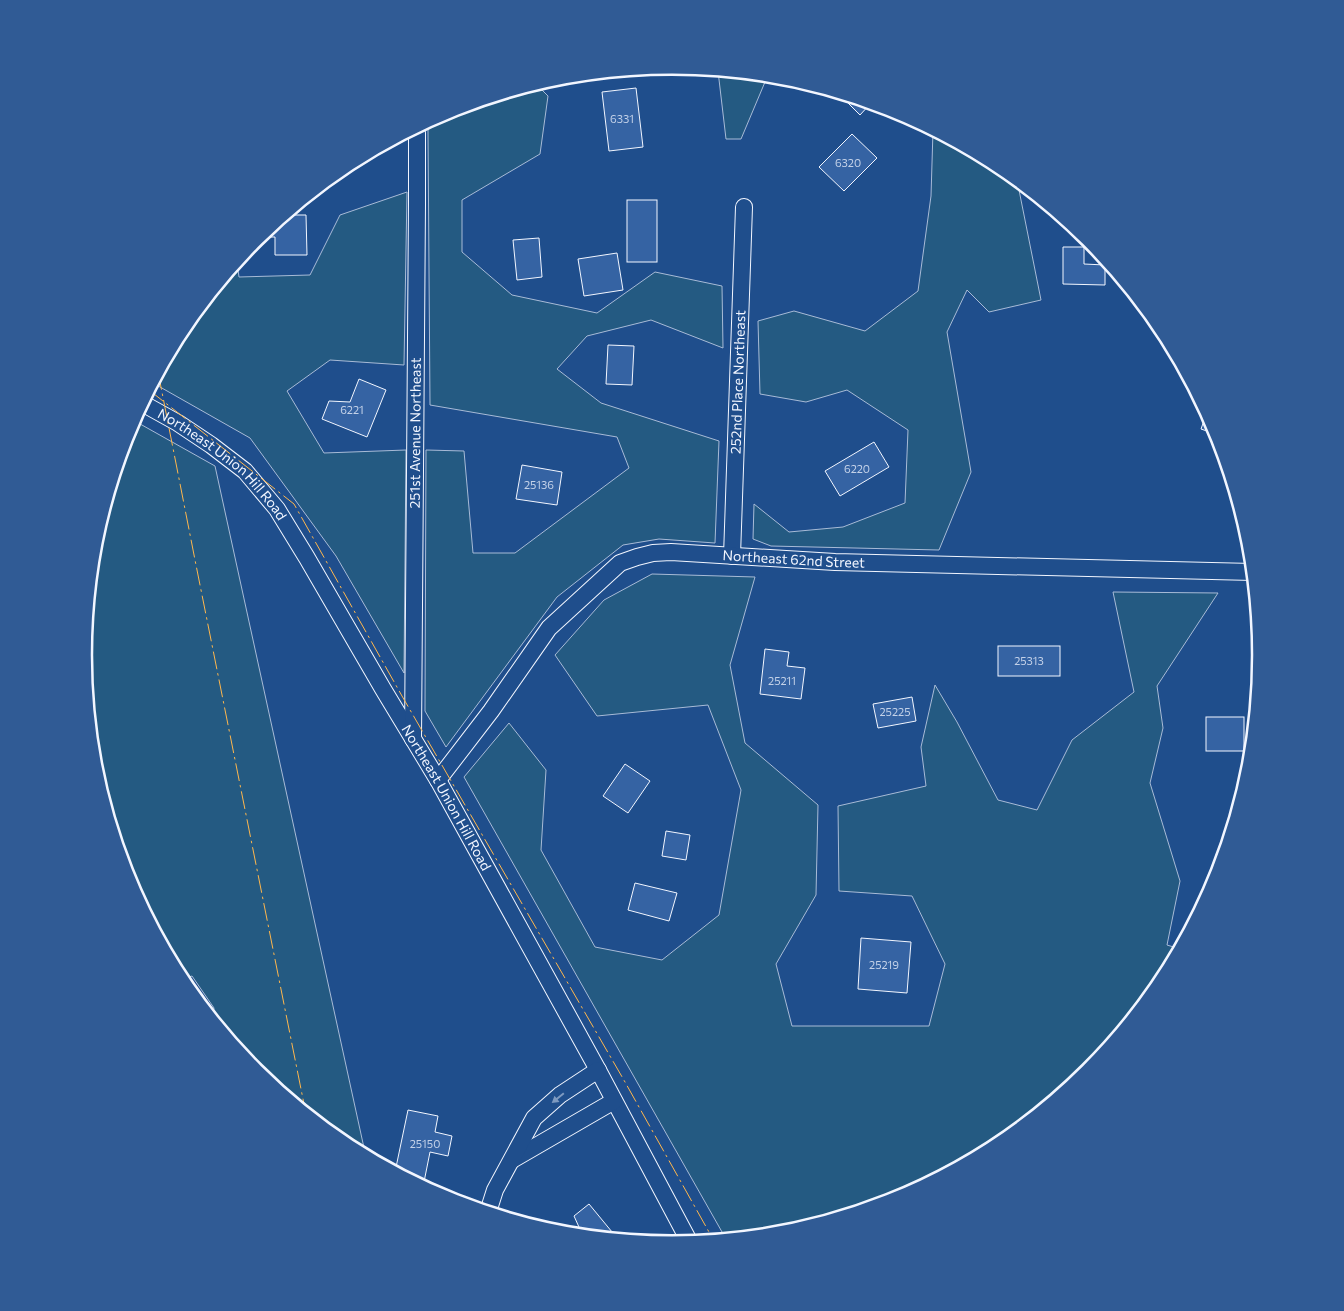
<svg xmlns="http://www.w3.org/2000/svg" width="1344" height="1311" font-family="Commissioner,sans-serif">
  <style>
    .green { fill: #245a82; stroke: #a8bbd7 }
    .building { fill: #3563a3; stroke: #f2f6ff }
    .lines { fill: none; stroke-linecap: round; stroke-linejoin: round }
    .minor-casing { stroke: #f2f6ff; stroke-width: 18 }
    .minor { stroke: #1f4e8c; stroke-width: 16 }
    .power { stroke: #ffb74d; stroke-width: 1; stroke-dasharray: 18 4 2.5 4; stroke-linecap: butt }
    .oneway { fill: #7e9ac0 }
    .labels { text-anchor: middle; stroke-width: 4; stroke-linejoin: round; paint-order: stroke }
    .number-label { font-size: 11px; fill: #c3d1e8 }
    .street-label { font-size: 14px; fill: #f2f6ff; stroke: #1f4e8c }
    .rim { fill: none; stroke: #f2f6ff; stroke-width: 2.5 }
  </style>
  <rect width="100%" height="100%" fill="#1f4e8c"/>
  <g class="green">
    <path d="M718,71L785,77L765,82L741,139H726Z"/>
    <path d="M536,84L548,96L540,154L462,200V252L512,295L597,313L655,272L722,286L723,348L651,320L587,336L557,369L601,403L719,441L715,543L659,539L623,545L557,597L446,747L425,711L426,450L464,451L473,553H515L629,468L617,437L430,405L428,131L429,120L447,111Z"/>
    <path d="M933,130L1000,166L1017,180L1041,300L989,312L967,290L947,332L971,472L939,550L771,546L753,539L754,504L789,532L843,527L905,503L908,430L847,390L806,402L760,394L758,321L794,311L865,331L918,291L931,196Z"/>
    <path d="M407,192L404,365L330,360L287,391L324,453L406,450L404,673L336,556L250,438L153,383L182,328L237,262L239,277L310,275L340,215Z"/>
    <path d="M133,420L215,466L366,1157L344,1145L255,1072L212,1020L214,1008L192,976L180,980L127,881L94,770L83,655L94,540L128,430Z"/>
    <path d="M652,574L755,577L730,665L745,743L818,805L816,895L776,964L792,1026H929L945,964L912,896L839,891L838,806L926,786L921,747L935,685L957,722L998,800L1037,810L1072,740L1134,692L1113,592L1218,593L1157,686L1163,728L1150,783L1180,881L1167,945L1180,949L1162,983L1088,1072L999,1146L897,1200L787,1233L726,1239L464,777L509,723L546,770L541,850L595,947L662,960L719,915L741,790L708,705L597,716L555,655L604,600Z"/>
  </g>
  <g class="building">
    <path d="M636,88L643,147L609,151L602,92Z"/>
    <path d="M838,93L871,103L860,115Z"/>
    <path d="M852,134L877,158L844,191L819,167Z"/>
    <rect x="627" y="200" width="30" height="62"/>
    <path d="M285,215H306L307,255H275V237H259V235Z"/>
    <path d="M539,238L542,277L517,280L513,240Z"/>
    <path d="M1063,247H1084V264L1105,265V285L1063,284Z"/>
    <path d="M617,253L623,290L584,296L578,259Z"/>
    <path d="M608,345L634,346L632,385L606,384Z"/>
    <path d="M359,379L386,390L367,437L322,419L329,401L350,402Z"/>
    <path d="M1207,412L1217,430L1218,435L1201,429Z"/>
    <path d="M874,442L889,467L840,496L825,471Z"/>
    <path d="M522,465L562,472L557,505L516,499Z"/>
    <rect x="998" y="646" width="62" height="30"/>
    <path d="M765,649L789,652L787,666L805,668L801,699L760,694Z"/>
    <path d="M912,697L916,721L878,728L873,704Z"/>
    <rect x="1206" y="717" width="38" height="34"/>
    <path d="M625,764L650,781L628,813L603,796Z"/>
    <path d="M666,831L690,835L686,860L662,856Z"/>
    <path d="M635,883L677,893L669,921L628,910Z"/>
    <path d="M861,938L911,942L907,993L858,989Z"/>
    <path d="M408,1110L438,1116L435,1132L452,1136L448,1156L430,1152L423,1187L395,1172Z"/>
    <path d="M589,1204L617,1238V1239L583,1236L574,1216Z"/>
  </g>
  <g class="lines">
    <defs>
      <g id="minor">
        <path id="s1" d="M142,403L178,423L211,445L245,471L277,509L307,558L383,689L438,780L598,1070L690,1243"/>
        <path id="s2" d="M732,556L744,207"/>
        <path id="s3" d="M413,739L417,204V133L415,128"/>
        <path id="s4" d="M438,780L491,711L549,628L620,563L637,557L653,553L671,552L835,562L1253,572"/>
        <path d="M512,1160L614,1101"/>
        <path d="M488,1212L495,1190L534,1118L560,1095L598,1070"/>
      </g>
    </defs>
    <use href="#minor" class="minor-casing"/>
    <use href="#minor" class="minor"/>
    <g class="power">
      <path d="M158,372L196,565L306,1114"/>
      <path d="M149,390L294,504L402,696L625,1082L714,1241"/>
    </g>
  </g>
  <defs><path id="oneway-solid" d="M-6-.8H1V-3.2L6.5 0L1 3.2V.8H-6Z" transform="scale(1.25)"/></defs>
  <use class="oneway" href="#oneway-solid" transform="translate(558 1098) rotate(141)"/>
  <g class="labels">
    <g class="number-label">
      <text x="622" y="123">6331</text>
      <text x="848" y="167">6320</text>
      <text x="352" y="414">6221</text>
      <text x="857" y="473">6220</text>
      <text x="539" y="489">25136</text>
      <text x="1029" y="665">25313</text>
      <text x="782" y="685">25211</text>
      <text x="895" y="716">25225</text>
      <text x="884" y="969">25219</text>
      <text x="425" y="1148">25150</text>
    </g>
    <g class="street-label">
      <text dy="5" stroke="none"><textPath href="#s2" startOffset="174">252nd Place Northeast</textPath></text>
      <text dy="5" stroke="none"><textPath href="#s3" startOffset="306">251st Avenue Northeast</textPath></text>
      <text dy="5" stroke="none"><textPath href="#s1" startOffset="102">Northeast Union Hill Road</textPath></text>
      <text dy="5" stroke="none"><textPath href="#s4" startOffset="460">Northeast 62nd Street</textPath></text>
      <text dy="5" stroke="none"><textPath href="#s1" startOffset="508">Northeast Union Hill Road</textPath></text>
    </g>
  </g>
  <path d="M0 0H1344V1311H0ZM92 655a580 580 0 1 1 1160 0a580 580 0 1 1-1160 0Z" fill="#305b95" fill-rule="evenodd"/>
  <path class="rim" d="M92 655a580 580 0 1 1 1160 0a580 580 0 1 1-1160 0Z"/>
</svg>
